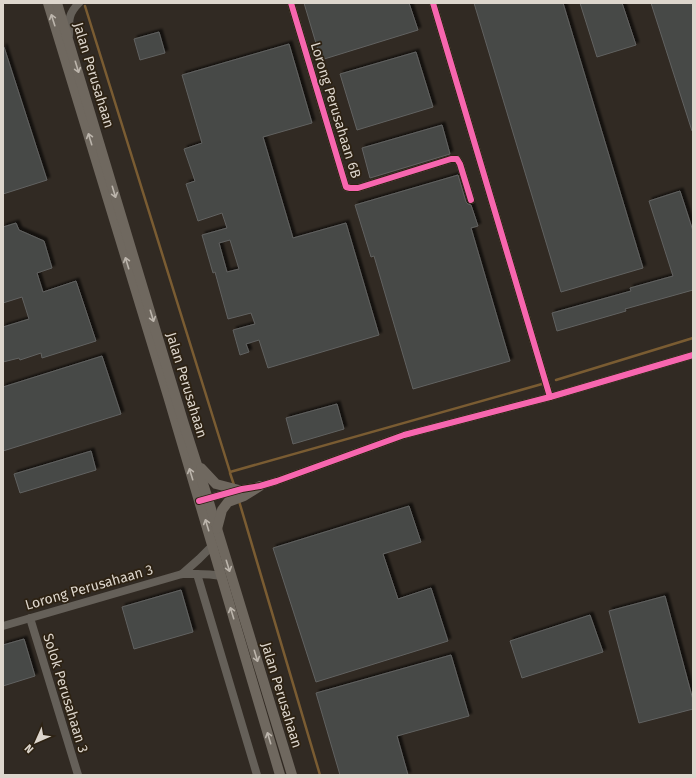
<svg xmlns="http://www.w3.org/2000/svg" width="696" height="778" font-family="'Fira Sans',sans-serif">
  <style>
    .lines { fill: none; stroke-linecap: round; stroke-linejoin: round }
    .stream { stroke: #7a5c32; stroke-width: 2.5 }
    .building { fill: #474846; stroke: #616261; fill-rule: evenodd; filter: url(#shadow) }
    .minor { stroke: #656059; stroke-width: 8 }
    .major { stroke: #6f685f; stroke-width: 10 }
    .cycleway-casing { stroke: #2d2213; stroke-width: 8 }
    .cycleway { stroke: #f766af; stroke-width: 6 }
    .oneway { stroke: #bcb5ac }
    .labels { text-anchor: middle; stroke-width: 3.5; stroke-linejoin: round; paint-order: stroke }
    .street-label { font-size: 14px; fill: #ddd6cd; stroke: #2d2213 }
  </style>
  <defs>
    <filter id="shadow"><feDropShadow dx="3" dy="-3" stdDeviation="1" flood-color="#0009"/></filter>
  </defs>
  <rect width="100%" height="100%" fill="#312a23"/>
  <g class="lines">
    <g class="stream">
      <path d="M85,6L230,472L542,384"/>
      <path d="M556,380L693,338"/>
      <path d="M230,473L234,485"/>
      <path d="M239,501L320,775"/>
    </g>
  </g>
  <g class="building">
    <path d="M304,3H409L418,30L321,60Z"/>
    <path d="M474,3H563L643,268L561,292Z"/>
    <path d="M580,3H622L636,45L597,57Z"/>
    <path d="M651,3H693V130L692,131Z"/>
    <path d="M159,32L165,53L140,60L134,39Z"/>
    <path d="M289,44L312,123L263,137L293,238L346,223L379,335L268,368L259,340L246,344L249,352L240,355L233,330L255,324L251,313L228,319L215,272L213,273L202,235L227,228L222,213L198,221L186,184L195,181L184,149L202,143L182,75ZM230,240L239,269L227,272L219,243Z"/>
    <path d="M3,47H4L47,180L3,194Z"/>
    <path d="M416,52L433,107L357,130L340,74Z"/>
    <path d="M442,125L450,154L370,178L362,148Z"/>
    <path d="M458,175L466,202L468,204L471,205L478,226L471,228L510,361L413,389L374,256L371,257L355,205Z"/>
    <path d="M680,191L693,231V290L625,309L626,311L557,331L552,313L631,291L630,288L673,276L649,201Z"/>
    <path d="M16,223L19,230L44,241L52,268L37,273L43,292L76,281L96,341L42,358L41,353L20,360L19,358L3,362V327L29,319L22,297L3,303V227Z"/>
    <path d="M102,356L121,414L3,451V387Z"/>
    <path d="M337,404L344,429L293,444L286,418Z"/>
    <path d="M91,451L96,470L20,493L14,474Z"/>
    <path d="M409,506L421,542L383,554L398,599L431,588L448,641L316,682L273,548Z"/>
    <path d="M181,590L193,632L134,649L122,607Z"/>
    <path d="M665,596L693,700V709L639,723L609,611Z"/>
    <path d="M590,615L603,652L522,678L510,641Z"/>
    <path d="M24,639L35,676L3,686V645Z"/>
    <path d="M451,655L469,716L397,736L408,775H340L316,693Z"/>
  </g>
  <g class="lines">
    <g class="minor">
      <path d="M291,3L346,187L350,188H358L451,159H457L460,164L471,200"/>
      <path d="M433,3L550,397"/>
      <path d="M69,35C69,20 68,14 79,3"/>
      <path d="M202,500L242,489L260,486L277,481L404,435L550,397L693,355"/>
      <path d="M182,574L199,559L213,545"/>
      <path d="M197,574L257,775"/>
      <path d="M30,618L78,775"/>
      <path d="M3,626L182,574C195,574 208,573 221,576"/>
    </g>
    <g class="major">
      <path d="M48,3L168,396L280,775"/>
      <path d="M57,3L183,421L208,499L292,775"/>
      <path d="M201,468L216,484L239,490"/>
      <path d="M217,529L222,510L228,502L244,496L260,486"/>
    </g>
    <defs>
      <g id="cycleway">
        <path d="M291,3L346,187L350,188H358L451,159H457L460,164L471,200"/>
        <path d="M433,3L550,397"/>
        <path d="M199,501L242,489L260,486L277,481L404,435L550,397L693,355"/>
      </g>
    </defs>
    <use href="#cycleway" class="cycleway-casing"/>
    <use href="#cycleway" class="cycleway"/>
  </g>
  <defs><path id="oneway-shaft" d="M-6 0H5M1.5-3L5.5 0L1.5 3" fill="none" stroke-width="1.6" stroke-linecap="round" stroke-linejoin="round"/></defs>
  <g class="oneway">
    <use href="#oneway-shaft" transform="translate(53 20) rotate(-108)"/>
    <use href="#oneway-shaft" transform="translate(77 67) rotate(73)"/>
    <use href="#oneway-shaft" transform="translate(90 139) rotate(-107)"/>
    <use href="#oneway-shaft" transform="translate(114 192) rotate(73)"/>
    <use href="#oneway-shaft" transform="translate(127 263) rotate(-107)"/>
    <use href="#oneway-shaft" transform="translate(152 316) rotate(73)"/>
    <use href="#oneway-shaft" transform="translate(191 474) rotate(-107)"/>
    <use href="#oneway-shaft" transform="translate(207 525) rotate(-107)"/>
    <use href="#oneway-shaft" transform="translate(228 566) rotate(73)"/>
    <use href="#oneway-shaft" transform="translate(232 613) rotate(-107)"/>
    <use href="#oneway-shaft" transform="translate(256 656) rotate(73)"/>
    <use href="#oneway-shaft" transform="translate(269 738) rotate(-107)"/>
  </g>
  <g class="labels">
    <g class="street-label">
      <text transform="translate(94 75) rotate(73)" y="5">Jalan Perusahaan</text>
      <text transform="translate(336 110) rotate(73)" y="5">Lorong Perusahaan 6B</text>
      <text transform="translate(187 385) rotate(73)" y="5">Jalan Perusahaan</text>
      <text transform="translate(89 587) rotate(-16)" y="5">Lorong Perusahaan 3</text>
      <text transform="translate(66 693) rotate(73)" y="5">Solok Perusahaan 3</text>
      <text transform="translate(282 695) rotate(73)" y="5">Jalan Perusahaan</text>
    </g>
  </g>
  <rect width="696" height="778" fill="none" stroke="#ddd6cd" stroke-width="8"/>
  <g transform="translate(36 742) rotate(225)" stroke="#2d2213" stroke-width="3" paint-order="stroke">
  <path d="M0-3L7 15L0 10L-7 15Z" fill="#ddd6cd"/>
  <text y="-6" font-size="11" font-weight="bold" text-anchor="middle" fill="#ddd6cd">N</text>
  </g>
</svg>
